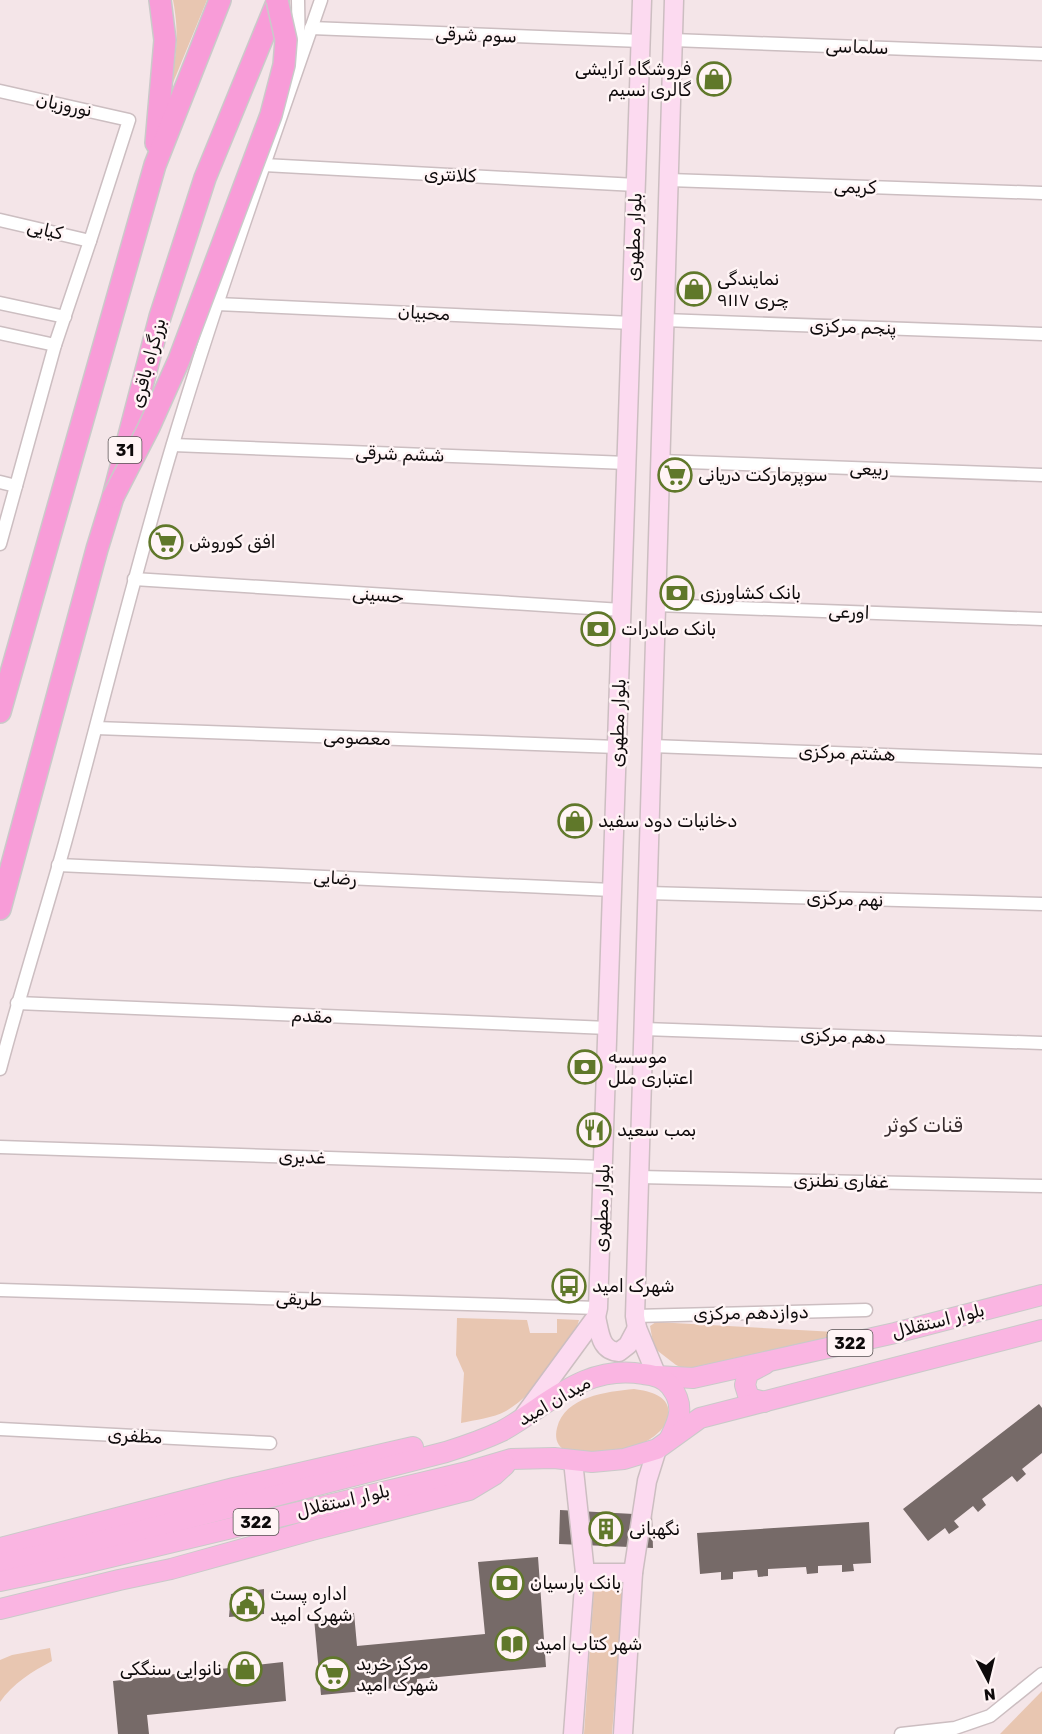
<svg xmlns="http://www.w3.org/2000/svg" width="1042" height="1734" font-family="Rubik,'Noto Naskh Arabic',sans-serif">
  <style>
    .green { fill: #e8c6b1 }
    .building { fill: #766a68 }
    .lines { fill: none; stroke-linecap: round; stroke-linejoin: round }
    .minor-casing { stroke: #ccbec1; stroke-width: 15 }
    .secondary-casing { stroke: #ccbec1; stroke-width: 21 }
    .primary-casing { stroke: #cac9c9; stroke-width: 22 }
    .trunk-casing { stroke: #cac9c9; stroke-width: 24 }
    .minor { stroke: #fff; stroke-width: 12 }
    .secondary { stroke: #fcdaf0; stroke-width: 18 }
    .primary { stroke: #fab5e2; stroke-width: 20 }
    .trunk { stroke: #f89cd8; stroke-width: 21 }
    .trunk-bridge-casing { stroke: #cac9c9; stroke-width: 24; stroke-linecap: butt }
    .trunk-bridge { stroke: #f89cd8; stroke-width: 21 }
    .labels { text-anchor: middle; stroke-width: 5; stroke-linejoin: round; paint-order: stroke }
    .shield { fill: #fff4f5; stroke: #565051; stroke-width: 1.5 }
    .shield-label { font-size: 16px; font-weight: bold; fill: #0e0a0b }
    .street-label { font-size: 18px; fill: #0e0a0b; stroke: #fff4f5 }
    .poi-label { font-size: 18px; fill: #0e0a0b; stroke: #fff4f5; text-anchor: start }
    .neighbourhood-label { font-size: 20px; fill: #382d2f; stroke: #fff4f5 }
  </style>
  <rect width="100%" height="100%" fill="#f4e5e8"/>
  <g class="green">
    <path d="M173,0H207L168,95C176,60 180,36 173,0Z"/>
    <path d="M457,1318L527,1320L530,1333H557V1319L579,1320L576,1330C556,1358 536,1394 506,1411C493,1418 475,1420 461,1423L464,1373L456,1355Z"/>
    <path d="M656,1322L854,1333L693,1373L676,1365L654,1348L650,1326Z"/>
    <path d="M634,1389C650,1391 672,1396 668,1417C664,1437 632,1450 613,1453C604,1454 594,1452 585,1452C578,1452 569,1454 563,1449C556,1444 555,1436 557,1428C565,1396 606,1392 634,1389Z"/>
    <path d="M609,1582L617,1584L622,1591L621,1619L612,1734H584L594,1589L600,1584Z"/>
    <path d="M50,1648L52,1661C33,1671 12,1684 0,1702V1660L12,1655Z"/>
    <path d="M1042,1691V1734H1000Z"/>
  </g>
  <g class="building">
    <path d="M1039,1404L1042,1408V1453L1022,1469L1026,1474L1017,1482L1012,1476L982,1499L986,1505L978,1512L973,1506L954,1521L959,1527L949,1534L945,1528L928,1541L903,1509Z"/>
    <path d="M560,1510L652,1515L653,1548L559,1544Z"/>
    <path d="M869,1522L871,1563L853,1564L854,1571L842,1572V1565L818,1566V1573L807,1574L806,1567L768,1569V1576L758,1577L757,1570L733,1572V1579L721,1580V1572L700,1574L697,1533Z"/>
    <path d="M538,1557L546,1667L417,1679V1686L321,1695L314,1618L354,1613L357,1646L485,1634L478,1562Z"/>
    <path d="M264,1589V1614L229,1617L231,1594Z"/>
    <path d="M283,1662L286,1701L147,1715L149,1734H118L113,1681Z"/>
  </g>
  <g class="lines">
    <defs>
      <g id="minor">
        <path d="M298,0L299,56"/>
        <path d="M311,28L641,41"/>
        <path d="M673,40L1042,54"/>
        <path d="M0,91L129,120L90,241L55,345L0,544"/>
        <path d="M264,165L636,185"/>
        <path d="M669,180L1042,193"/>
        <path d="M0,220L90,241"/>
        <path d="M0,303L65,317"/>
        <path d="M217,304L632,323"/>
        <path d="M664,320L1042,334"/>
        <path d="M0,333L55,345"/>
        <path d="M173,445L627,463"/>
        <path d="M660,461L1042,475"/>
        <path d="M0,482L16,486"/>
        <path d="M134,579L622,610"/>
        <path d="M656,605L1042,619"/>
        <path d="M96,728L617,747"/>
        <path d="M652,746L1042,761"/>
        <path d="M58,865L612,890"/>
        <path d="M648,893L1042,904"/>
        <path d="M17,1003L608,1028"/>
        <path d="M644,1029L1042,1043"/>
        <path d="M0,1069C20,993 44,918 65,843C101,711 133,578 172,447C217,297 270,148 321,0"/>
        <path d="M0,1147L603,1167"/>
        <path d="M639,1177L1042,1186"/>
        <path d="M0,1290L598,1308"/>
        <path d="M635,1316L866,1310"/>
        <path d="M0,1429L270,1443"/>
        <path d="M901,1734L955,1728L990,1716L1042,1674"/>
      </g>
      <g id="secondary">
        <path d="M596,1317C600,1333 600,1351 619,1352L628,1345L637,1328"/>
        <path d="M657,1376L637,1328L635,1316L674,0"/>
        <path d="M525,1414L596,1317L598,1308L642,0"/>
        <path d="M573,1461L585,1573L573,1734"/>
        <path d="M585,1573H633"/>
        <path d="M623,1734L633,1573L647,1481L657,1449"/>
      </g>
      <g id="primary">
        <path d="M657,1376L693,1378L895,1333L1042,1295"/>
        <path d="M764,1402L749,1398L745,1385L748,1373L765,1364"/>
        <path d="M0,1548L234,1488L413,1447"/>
        <path d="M0,1564L81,1546L446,1452C465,1446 483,1440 502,1431C549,1405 584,1364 643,1374C654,1375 665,1378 671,1387C685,1405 679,1420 670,1438"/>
        <path d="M0,1581L81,1564L467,1472L511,1459L554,1458L592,1462L624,1459L657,1449L700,1418L1042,1330"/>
        <path d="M0,1609L119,1580L171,1569L312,1530L469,1490L494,1475L505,1465"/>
      </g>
      <g id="trunk">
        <path d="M156,143L165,40L160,0"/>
        <path d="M0,712L155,165L220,0"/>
        <path d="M0,909L97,549L113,497L160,317L205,178L278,0"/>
      </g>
    </defs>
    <use href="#minor" class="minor-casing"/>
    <use href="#secondary" class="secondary-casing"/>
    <use href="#primary" class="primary-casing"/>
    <use href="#trunk" class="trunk-casing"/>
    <use href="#minor" class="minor"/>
    <use href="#secondary" class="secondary"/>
    <use href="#primary" class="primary"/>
    <use href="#trunk" class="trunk"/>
    <defs>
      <path id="trunk-bridge" d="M113,497L149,427L179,360L271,115L284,65L286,40L277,0"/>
    </defs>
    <use href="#trunk-bridge" class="trunk-bridge-casing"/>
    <use href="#trunk-bridge" class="trunk-bridge"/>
  </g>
  <defs>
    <symbol id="shop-ring" viewBox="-11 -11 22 22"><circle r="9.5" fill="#fff4f5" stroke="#60782a" stroke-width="1.5"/><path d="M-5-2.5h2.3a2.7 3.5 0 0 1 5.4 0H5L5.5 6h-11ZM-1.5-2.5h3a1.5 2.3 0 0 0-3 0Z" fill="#60782a"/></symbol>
    <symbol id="supermarket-ring" viewBox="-11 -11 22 22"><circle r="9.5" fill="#fff4f5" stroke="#60782a" stroke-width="1.5"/><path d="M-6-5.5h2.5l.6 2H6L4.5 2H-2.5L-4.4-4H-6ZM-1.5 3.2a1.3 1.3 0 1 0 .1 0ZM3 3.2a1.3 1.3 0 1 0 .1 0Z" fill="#60782a"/></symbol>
    <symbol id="bank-ring" viewBox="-11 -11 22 22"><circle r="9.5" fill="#fff4f5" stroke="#60782a" stroke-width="1.5"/><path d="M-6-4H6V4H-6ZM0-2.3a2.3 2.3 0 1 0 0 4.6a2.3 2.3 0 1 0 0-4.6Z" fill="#60782a"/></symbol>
    <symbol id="restaurant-ring" viewBox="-11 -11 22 22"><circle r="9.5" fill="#fff4f5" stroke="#60782a" stroke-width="1.5"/><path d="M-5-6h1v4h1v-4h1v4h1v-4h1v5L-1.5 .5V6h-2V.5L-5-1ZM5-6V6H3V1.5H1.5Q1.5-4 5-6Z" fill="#60782a"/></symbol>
    <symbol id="bus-ring" viewBox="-11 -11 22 22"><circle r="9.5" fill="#fff4f5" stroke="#60782a" stroke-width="1.5"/><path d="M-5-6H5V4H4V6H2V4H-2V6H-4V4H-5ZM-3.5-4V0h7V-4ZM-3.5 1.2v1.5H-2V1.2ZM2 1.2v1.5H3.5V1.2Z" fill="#60782a"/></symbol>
    <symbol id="building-ring" viewBox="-11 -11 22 22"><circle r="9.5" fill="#fff4f5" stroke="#60782a" stroke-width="1.5"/><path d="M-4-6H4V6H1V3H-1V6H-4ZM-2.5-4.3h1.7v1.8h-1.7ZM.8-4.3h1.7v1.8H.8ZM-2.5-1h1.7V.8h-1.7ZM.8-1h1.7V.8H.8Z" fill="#60782a"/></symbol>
    <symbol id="civic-ring" viewBox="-11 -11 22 22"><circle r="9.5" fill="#fff4f5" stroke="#60782a" stroke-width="1.5"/><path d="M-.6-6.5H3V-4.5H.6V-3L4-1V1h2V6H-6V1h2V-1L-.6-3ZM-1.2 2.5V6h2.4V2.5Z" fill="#60782a"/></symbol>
    <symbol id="library-ring" viewBox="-11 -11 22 22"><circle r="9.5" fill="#fff4f5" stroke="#60782a" stroke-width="1.5"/><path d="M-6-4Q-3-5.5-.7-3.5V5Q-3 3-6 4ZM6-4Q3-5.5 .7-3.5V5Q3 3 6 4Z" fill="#60782a"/></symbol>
  </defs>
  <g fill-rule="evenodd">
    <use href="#shop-ring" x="695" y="60" width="38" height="38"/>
    <use href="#shop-ring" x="675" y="270" width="38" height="38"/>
    <use href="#supermarket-ring" x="656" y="456" width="38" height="38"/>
    <use href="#supermarket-ring" x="147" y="523" width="38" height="38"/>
    <use href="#bank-ring" x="658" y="574" width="38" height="38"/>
    <use href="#bank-ring" x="579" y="610" width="38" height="38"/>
    <use href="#shop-ring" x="556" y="802" width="38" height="38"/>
    <use href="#bank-ring" x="566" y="1048" width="38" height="38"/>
    <use href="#restaurant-ring" x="575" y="1111" width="38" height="38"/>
    <use href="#bus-ring" x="550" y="1267" width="38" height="38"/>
    <use href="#building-ring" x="587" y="1510" width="38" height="38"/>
    <use href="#bank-ring" x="488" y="1564" width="38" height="38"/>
    <use href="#civic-ring" x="228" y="1585" width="38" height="38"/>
    <use href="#library-ring" x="493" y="1625" width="38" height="38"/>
    <use href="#shop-ring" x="226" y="1650" width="38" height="38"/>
    <use href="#supermarket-ring" x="314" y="1655" width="38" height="38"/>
  </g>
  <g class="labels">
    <g class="shield">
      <rect x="108.5" y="437" width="33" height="26" rx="4.5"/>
      <rect x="827.5" y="1330" width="45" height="26" rx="4.5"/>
      <rect x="233.5" y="1509" width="45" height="26" rx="4.5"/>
    </g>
    <g class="shield-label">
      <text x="125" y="456">31</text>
      <text x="850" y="1349">322</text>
      <text x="256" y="1528">322</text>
    </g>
    <g class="street-label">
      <text transform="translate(476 35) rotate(2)" y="6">سوم شرقی</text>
      <text transform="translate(857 47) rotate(2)" y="6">سلماسی</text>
      <text transform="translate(64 105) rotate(12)" y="6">نوروزیان</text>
      <text transform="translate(450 175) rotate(3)" y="6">کلانتری</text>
      <text transform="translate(855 187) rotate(2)" y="6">کریمی</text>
      <text transform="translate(45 230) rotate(13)" y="6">کیایی</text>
      <text transform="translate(634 237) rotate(-88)" y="6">بلوار مطهری</text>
      <text transform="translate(424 313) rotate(3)" y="6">محبیان</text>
      <text transform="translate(853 327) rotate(2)" y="6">پنجم مرکزی</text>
      <text transform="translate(148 363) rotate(-75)" y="6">بزرگراه باقری</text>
      <text transform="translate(400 454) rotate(2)" y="6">ششم شرقی</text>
      <text transform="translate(869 469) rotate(2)" y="6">ربیعی</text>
      <text transform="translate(378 595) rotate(4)" y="6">حسینی</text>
      <text transform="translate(849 612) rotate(2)" y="6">اورعی</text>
      <text transform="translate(618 723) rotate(-88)" y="6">بلوار مطهری</text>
      <text transform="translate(357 738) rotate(2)" y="6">معصومی</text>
      <text transform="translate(847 753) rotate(2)" y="6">هشتم مرکزی</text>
      <text transform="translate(335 878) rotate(3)" y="6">رضایی</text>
      <text transform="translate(845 899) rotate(2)" y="6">نهم مرکزی</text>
      <text transform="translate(312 1016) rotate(3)" y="6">مقدم</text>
      <text transform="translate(843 1036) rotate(2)" y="6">دهم مرکزی</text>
      <text transform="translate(302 1157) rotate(2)" y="6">غدیری</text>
      <text transform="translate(841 1181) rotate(1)" y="6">غفاری نطنزی</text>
      <text transform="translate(602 1208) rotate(-88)" y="6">بلوار مطهری</text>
      <text transform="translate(299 1299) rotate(2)" y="6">طریقی</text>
      <text transform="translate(751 1313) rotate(-1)" y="6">دوازدهم مرکزی</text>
      <text transform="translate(938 1321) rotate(-14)" y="6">بلوار استقلال</text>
      <text transform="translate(554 1401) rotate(-30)" y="6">میدان امید</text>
      <text transform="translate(135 1436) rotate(3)" y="6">مظفری</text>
      <text transform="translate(343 1501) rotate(-13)" y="6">بلوار استقلال</text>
    </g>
    <g class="poi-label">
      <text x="691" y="75" text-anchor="end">فروشگاه آرایشی<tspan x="691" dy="21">گالری نسیم</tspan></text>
      <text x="717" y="285">نمایندگی<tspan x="717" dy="21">۹۱۱۷ چری</tspan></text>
      <text x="698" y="481">سوپرمارکت دریانی</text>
      <text x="189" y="548">افق کوروش</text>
      <text x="700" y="599">بانک کشاورزی</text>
      <text x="621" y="635">بانک صادرات</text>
      <text x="598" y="827">دخانیات دود سفید</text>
      <text x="608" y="1063">موسسه<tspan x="608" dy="21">اعتباری ملل</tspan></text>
      <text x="617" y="1136">بمب سعید</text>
      <text x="592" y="1292">شهرک امید</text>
      <text x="629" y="1535">نگهبانی</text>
      <text x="530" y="1589">بانک پارسیان</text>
      <text x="270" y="1600">اداره پست<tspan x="270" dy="21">شهرک امید</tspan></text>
      <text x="535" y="1650">شهر کتاب امید</text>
      <text x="356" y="1670">مرکز خرید<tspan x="356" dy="21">شهرک امید</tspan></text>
      <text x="222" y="1675" text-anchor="end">نانوایی سنگکی</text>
    </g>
    <g class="neighbourhood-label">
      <text x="924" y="1132">قنات کوثر</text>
    </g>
  </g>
  <g transform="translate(988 1680) rotate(173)" stroke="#fff4f5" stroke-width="4.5" paint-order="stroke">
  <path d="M0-4.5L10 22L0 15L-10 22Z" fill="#0e0a0b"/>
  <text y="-9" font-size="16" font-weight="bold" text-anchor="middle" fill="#0e0a0b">N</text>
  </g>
</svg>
